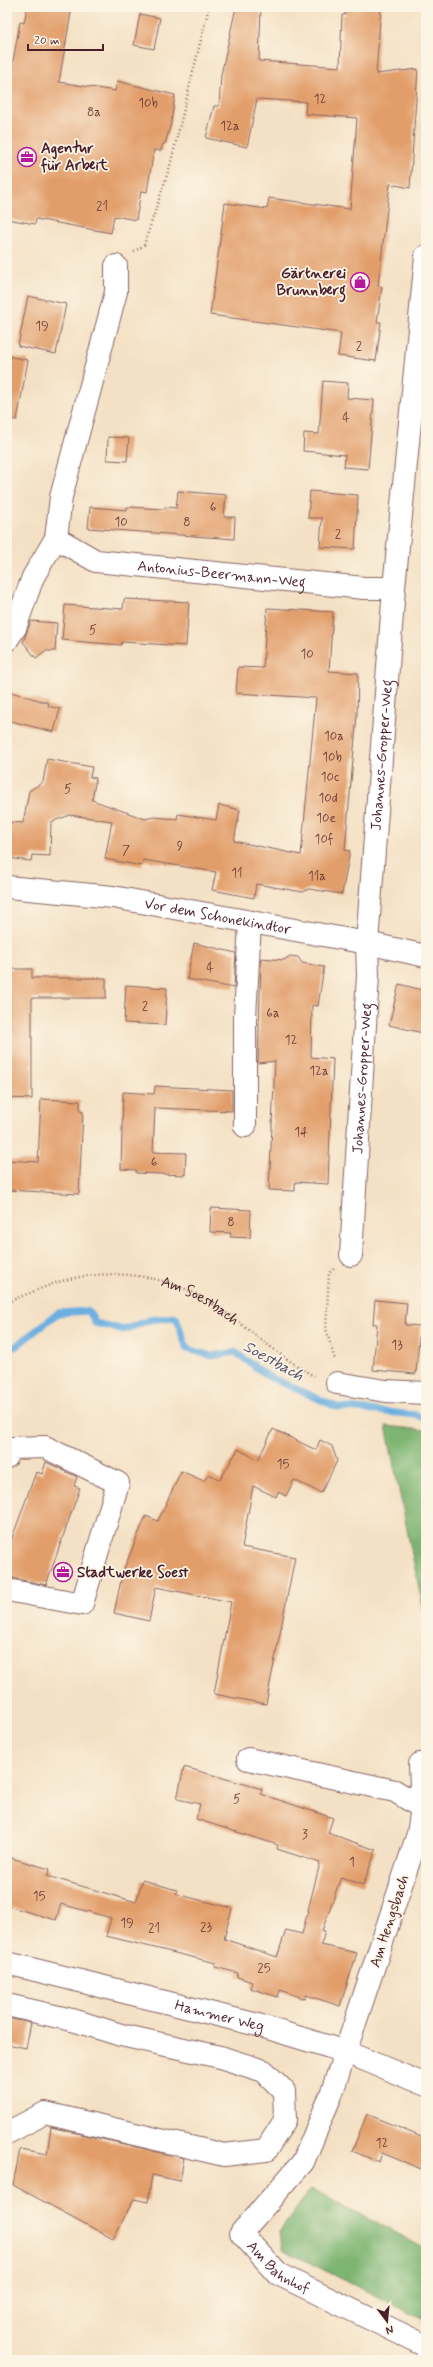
<svg xmlns="http://www.w3.org/2000/svg" width="433" height="2367" font-family="Mynerve,sans-serif">
  <style>
    .forest { fill: #7eb572; stroke: #646a4e }
    .lines { fill: none; stroke-linecap: round; stroke-linejoin: round }
    .stream { stroke: #6aafe0; stroke-width: 7 }
    .building { fill: #e29e6a }
    .minor-casing { stroke: #866361; stroke-width: 24 }
    .path { stroke: #866361; stroke-width: 2.5; stroke-dasharray: 1 3; stroke-linecap: butt }
    .minor { stroke: #fff; stroke-width: 22 }
    .labels { text-anchor: middle; stroke-width: 3.5; stroke-linejoin: round; paint-order: stroke }
    .number-label { font-size: 13px; fill: #703f3b }
    .poi-label { font-size: 15px; font-weight: bold; fill: #4a1f2b; stroke: #fcf5e5; text-anchor: start }
    .street-label { font-size: 15px; fill: #4a1f2b; stroke: #fcf5e5 }
    .water-label { font-size: 16px; font-style: italic; fill: #55516a; stroke: #fcf5e5 }
  </style>
  <rect width="100%" height="100%" fill="#fcf5e5"/>
  <filter id="ink" filterUnits="userSpaceOnUse"><feTurbulence type="fractalNoise" baseFrequency=".025" numOctaves="2"/><feDisplacementMap in="SourceGraphic" scale="8" xChannelSelector="R" yChannelSelector="G"/><feConvolveMatrix kernelMatrix="1 2 1 2 8 2 1 2 1" color-interpolation-filters="sRGB"/></filter>
  <filter id="wash" filterUnits="userSpaceOnUse"><feTurbulence type="fractalNoise" baseFrequency=".012" numOctaves="4" result="noise"/><feDisplacementMap in="SourceGraphic" scale="16" xChannelSelector="R" yChannelSelector="G"/><feGaussianBlur stdDeviation="0.9" result="paint"/><feColorMatrix in="noise" values="0 0 0 0 0 0 0 0 0 0 0 0 0 0 0 0 0 1.4 0 .05"/><feComposite in="paint" operator="in"/></filter>
  <g filter="url(#wash)">
    <rect width="100%" height="100%" fill="#f4e1c5"/>
    <g class="forest">
      <path d="M386,1426L426,1430V1623Z"/>
      <path d="M311,2189L426,2248V2321L282,2249L280,2231Z"/>
    </g>
    <g class="lines">
      <path class="stream" d="M7,1344L15,1347L58,1313L89,1311L95,1323L124,1330L149,1320L176,1317L187,1349L212,1356L235,1352L269,1377L337,1407L416,1415L426,1419"/>
    </g>
    <g id="blocks">
      <g class="building">
        <path d="M27,7H72L59,82L115,91L117,81L175,95L171,123L165,144H163L161,151L154,150L147,192L141,191L136,220L114,216L111,233L36,219L35,224L7,219V95L20,22L24,23Z"/>
        <path d="M236,7H261L259,61L340,67L342,15H345V7H381L376,74L418,69L410,188L390,184L378,286L382,287L377,322H381L376,361L338,356L341,333L210,315L225,203L267,209L269,198L350,209L357,118L305,114L306,102L257,99L247,147L206,138L214,106H219L221,75Z"/>
        <path d="M140,14L160,18L154,49L134,45Z"/>
        <path d="M28,296L66,304L56,354L18,346Z"/>
        <path d="M7,356L28,360L17,420L7,419Z"/>
        <path d="M323,381L348,383L347,398L374,400L368,469L344,467L345,455L303,451L304,433L319,434Z"/>
        <path d="M108,437L129,438L127,461L107,460Z"/>
        <path d="M178,491L226,495L224,517H235L234,539L88,528L90,507L127,510V507L165,509V507L176,508Z"/>
        <path d="M310,491L358,495L355,549L320,547L322,518H308Z"/>
        <path d="M124,599L189,602L186,646L122,642L121,645L62,640L65,605L123,609Z"/>
        <path d="M267,608L333,612L329,671L358,673L357,715L345,850L350,851L342,894L309,889L303,892L256,884L254,898L212,890L216,872L143,860L142,866L105,859L112,821L70,815L51,822L50,856L32,855L31,861L7,858V822L23,823L29,791L43,782L47,759L92,767L90,777L96,778L92,800L145,819L154,817L177,819L178,814L216,820L219,805L240,810L234,841L301,855L316,698L236,693L238,667L263,668Z"/>
        <path d="M31,621L57,623L55,651H45L36,658L23,642Z"/>
        <path d="M7,691L49,703L48,706L60,709L54,732L7,720Z"/>
        <path d="M194,943L236,953L234,988L187,979Z"/>
        <path d="M290,956L298,957L302,963L324,967L318,1006L312,1005L311,1057L333,1059L328,1184L295,1182V1191L269,1190L275,1061L258,1063L261,958L284,960Z"/>
        <path d="M7,969H32V978H106V998H32V1099L7,1098Z"/>
        <path d="M399,984L426,991V1021L423,1033L389,1025Z"/>
        <path d="M126,985L167,988L165,1025L124,1023Z"/>
        <path d="M155,1086L232,1090V1111L155,1108L153,1152L186,1153L185,1175L136,1173V1170L121,1169L123,1092L154,1094Z"/>
        <path d="M41,1099L80,1101V1111L83,1112L79,1194L7,1190V1160L38,1162Z"/>
        <path d="M211,1208L251,1210L250,1238L230,1237L231,1233L210,1232Z"/>
        <path d="M375,1300L407,1303L405,1325L420,1326L416,1374L373,1370L377,1324H373Z"/>
        <path d="M273,1429L316,1450L320,1440L332,1446L337,1461L321,1493L294,1480L286,1496L278,1492L276,1497L253,1486L242,1547L295,1557L266,1704L214,1694L231,1602L156,1587L149,1621L114,1613L123,1571L146,1516L158,1521L181,1471L204,1481L209,1474L220,1480L238,1449L258,1460Z"/>
        <path d="M46,1462L77,1477L74,1486L80,1488L46,1585L7,1577V1552L36,1472L42,1474Z"/>
        <path d="M184,1767L262,1789L261,1794L333,1818L328,1833L376,1850L363,1885L341,1877L322,1931H325L321,1945L357,1953L340,2006L306,1995L305,1999L280,1990L278,1997L250,1988L252,1982L237,1977L238,1973L215,1967L216,1963L106,1936L111,1918L61,1904L56,1920L7,1906V1857L50,1869L47,1876L136,1902L142,1880L177,1890L176,1894L232,1908L224,1939L277,1957L286,1930L302,1934L320,1863L277,1849L278,1845L196,1819L200,1804L177,1799Z"/>
        <path d="M7,2018L31,2023L26,2048L7,2044Z"/>
        <path d="M367,2114L426,2139V2171L382,2153L379,2162L352,2151Z"/>
        <path d="M51,2127L184,2158L180,2181L152,2175L148,2202L134,2199L113,2239L13,2185L20,2149L47,2154Z"/>
      </g>
    </g>
  </g>
  <g filter="url(#ink)">
    <use href="#blocks" fill-opacity="0" stroke="#866361" stroke-width="1"/>
    <g class="lines">
      <defs>
        <g id="minor">
          <path id="s2" d="M116,266V292L61,497L56,538L96,561L364,588H394"/>
          <path d="M7,640L15,628L33,577L56,538"/>
          <path id="s3" d="M7,887L113,897L367,943L426,956"/>
          <path d="M245,1126V1017L250,922"/>
          <path id="s4" d="M351,1255L368,976L367,943L394,588L426,256"/>
          <path d="M337,1383L386,1391L426,1393"/>
          <path d="M7,1457L11,1448L45,1447L118,1483L82,1604L7,1590"/>
          <path d="M248,1759L395,1791L422,1808"/>
          <path id="s5" d="M420,1764L422,1808L418,1834L331,2095L303,2162L241,2233L278,2274L426,2346"/>
          <path id="s6" d="M7,1963L258,2025L346,2052L426,2085"/>
          <path d="M7,2005L76,2021L121,2035L220,2057L264,2071L284,2091L285,2120L266,2150L224,2155L45,2113L7,2133"/>
        </g>
      </defs>
      <use href="#minor" class="minor-casing"/>
      <g class="path">
        <path d="M134,252L144,245L170,166L209,7"/>
        <path d="M334,1269L329,1273L326,1329L335,1360"/>
        <path id="s1" d="M7,1302C23,1296 39,1289 55,1283C106,1267 165,1273 210,1302C246,1325 276,1355 314,1376"/>
      </g>
      <use href="#minor" class="minor"/>
    </g>
  </g>
  <defs>
    <symbol id="office-ring" viewBox="-11 -11 22 22"><circle r="9.5" fill="#fcf5e5" stroke="#b5179e" stroke-width="1.5"/><path d="M-6-3h4V-5.5h4V-3h4V5H-6ZM-1-4.5V-3h2v-1.5ZM-6 0V1H6V0Z" fill="#b5179e"/></symbol>
    <symbol id="shop-ring" viewBox="-11 -11 22 22"><circle r="9.5" fill="#fcf5e5" stroke="#b5179e" stroke-width="1.5"/><path d="M-5-2.5h2.3a2.7 3.5 0 0 1 5.4 0H5L5.5 6h-11ZM-1.5-2.5h3a1.5 2.3 0 0 0-3 0Z" fill="#b5179e"/></symbol>
  </defs>
  <g fill-rule="evenodd">
    <use href="#office-ring" x="16" y="146" width="22" height="22"/>
    <use href="#shop-ring" x="349" y="271" width="22" height="22"/>
    <use href="#office-ring" x="52" y="1561" width="22" height="22"/>
  </g>
  <g class="labels">
    <g class="number-label">
      <text x="320" y="103">12</text>
      <text x="148" y="107">10b</text>
      <text x="94" y="116">8a</text>
      <text x="230" y="130">12a</text>
      <text x="102" y="210">21</text>
      <text x="42" y="330">19</text>
      <text x="359" y="350">2</text>
      <text x="346" y="422">4</text>
      <text x="213" y="511">6</text>
      <text x="121" y="526">10</text>
      <text x="187" y="526">8</text>
      <text x="338" y="538">2</text>
      <text x="93" y="634">5</text>
      <text x="307" y="658">10</text>
      <text x="334" y="740">10a</text>
      <text x="332" y="761">10b</text>
      <text x="330" y="781">10c</text>
      <text x="68" y="793">5</text>
      <text x="328" y="802">10d</text>
      <text x="326" y="822">10e</text>
      <text x="324" y="843">10f</text>
      <text x="180" y="850">9</text>
      <text x="126" y="854">7</text>
      <text x="237" y="877">11</text>
      <text x="317" y="880">11a</text>
      <text x="210" y="972">4</text>
      <text x="145" y="1010">2</text>
      <text x="273" y="1017">6a</text>
      <text x="291" y="1044">12</text>
      <text x="319" y="1075">12a</text>
      <text x="301" y="1136">14</text>
      <text x="154" y="1166">6</text>
      <text x="231" y="1226">8</text>
      <text x="397" y="1349">13</text>
      <text x="283" y="1468">15</text>
      <text x="237" y="1803">5</text>
      <text x="305" y="1838">3</text>
      <text x="352" y="1866">1</text>
      <text x="39" y="1900">15</text>
      <text x="127" y="1927">19</text>
      <text x="206" y="1931">23</text>
      <text x="154" y="1932">21</text>
      <text x="264" y="1972">25</text>
      <text x="382" y="2147">12</text>
    </g>
    <g class="poi-label">
      <text x="41" y="153">Agentur<tspan x="41" dy="17">für Arbeit</tspan></text>
      <text x="346" y="278" text-anchor="end">Gärtnerei<tspan x="346" dy="17">Brunnberg</tspan></text>
      <text x="77" y="1577">Stadtwerke Soest</text>
    </g>
    <g class="street-label">
      <text dy="5" stroke="none"><textPath href="#s2" startOffset="452">Antonius-Beermann-Weg</textPath></text>
      <text dy="5" stroke="none"><textPath href="#s4" startOffset="501">Johannes-Gropper-Weg</textPath></text>
      <text dy="5" stroke="none"><textPath href="#s3" startOffset="213">Vor dem Schonekindtor</textPath></text>
      <text dy="5" stroke="none"><textPath href="#s4" startOffset="177">Johannes-Gropper-Weg</textPath></text>
      <text dy="5" stroke="none"><textPath href="#s1" startOffset="203">Am Soestbach</textPath></text>
      <text transform="translate(389 1921) rotate(-72)" y="5">Am Hengsbach</text>
      <text dy="5" stroke="none"><textPath href="#s6" startOffset="219">Hammer Weg</textPath></text>
      <text dy="5" stroke="none"><textPath href="#s5" startOffset="564">Am Bahnhof</textPath></text>
    </g>
    <g class="water-label">
      <text transform="translate(274 1360) rotate(29)" y="6">Soestbach</text>
    </g>
  </g>
  <rect width="433" height="2367" fill="none" stroke="#fcf5e5" stroke-width="24"/>
  <g transform="translate(387 2321) rotate(164)" stroke="#fcf5e5" stroke-width="3" paint-order="stroke">
  <path d="M0-3L7 15L0 10L-7 15Z" fill="#4a1f2b"/>
  <text y="-6" font-size="11" font-weight="bold" text-anchor="middle" fill="#4a1f2b">N</text>
  </g>
  <path d="M28 44v6h75v-6" fill="none" stroke="#4a1f2b" stroke-width="2"/>
  <text x="34" y="44" font-size="12" fill="#4a1f2b" stroke="#fcf5e5" stroke-width="3" paint-order="stroke">20 m</text>
</svg>
